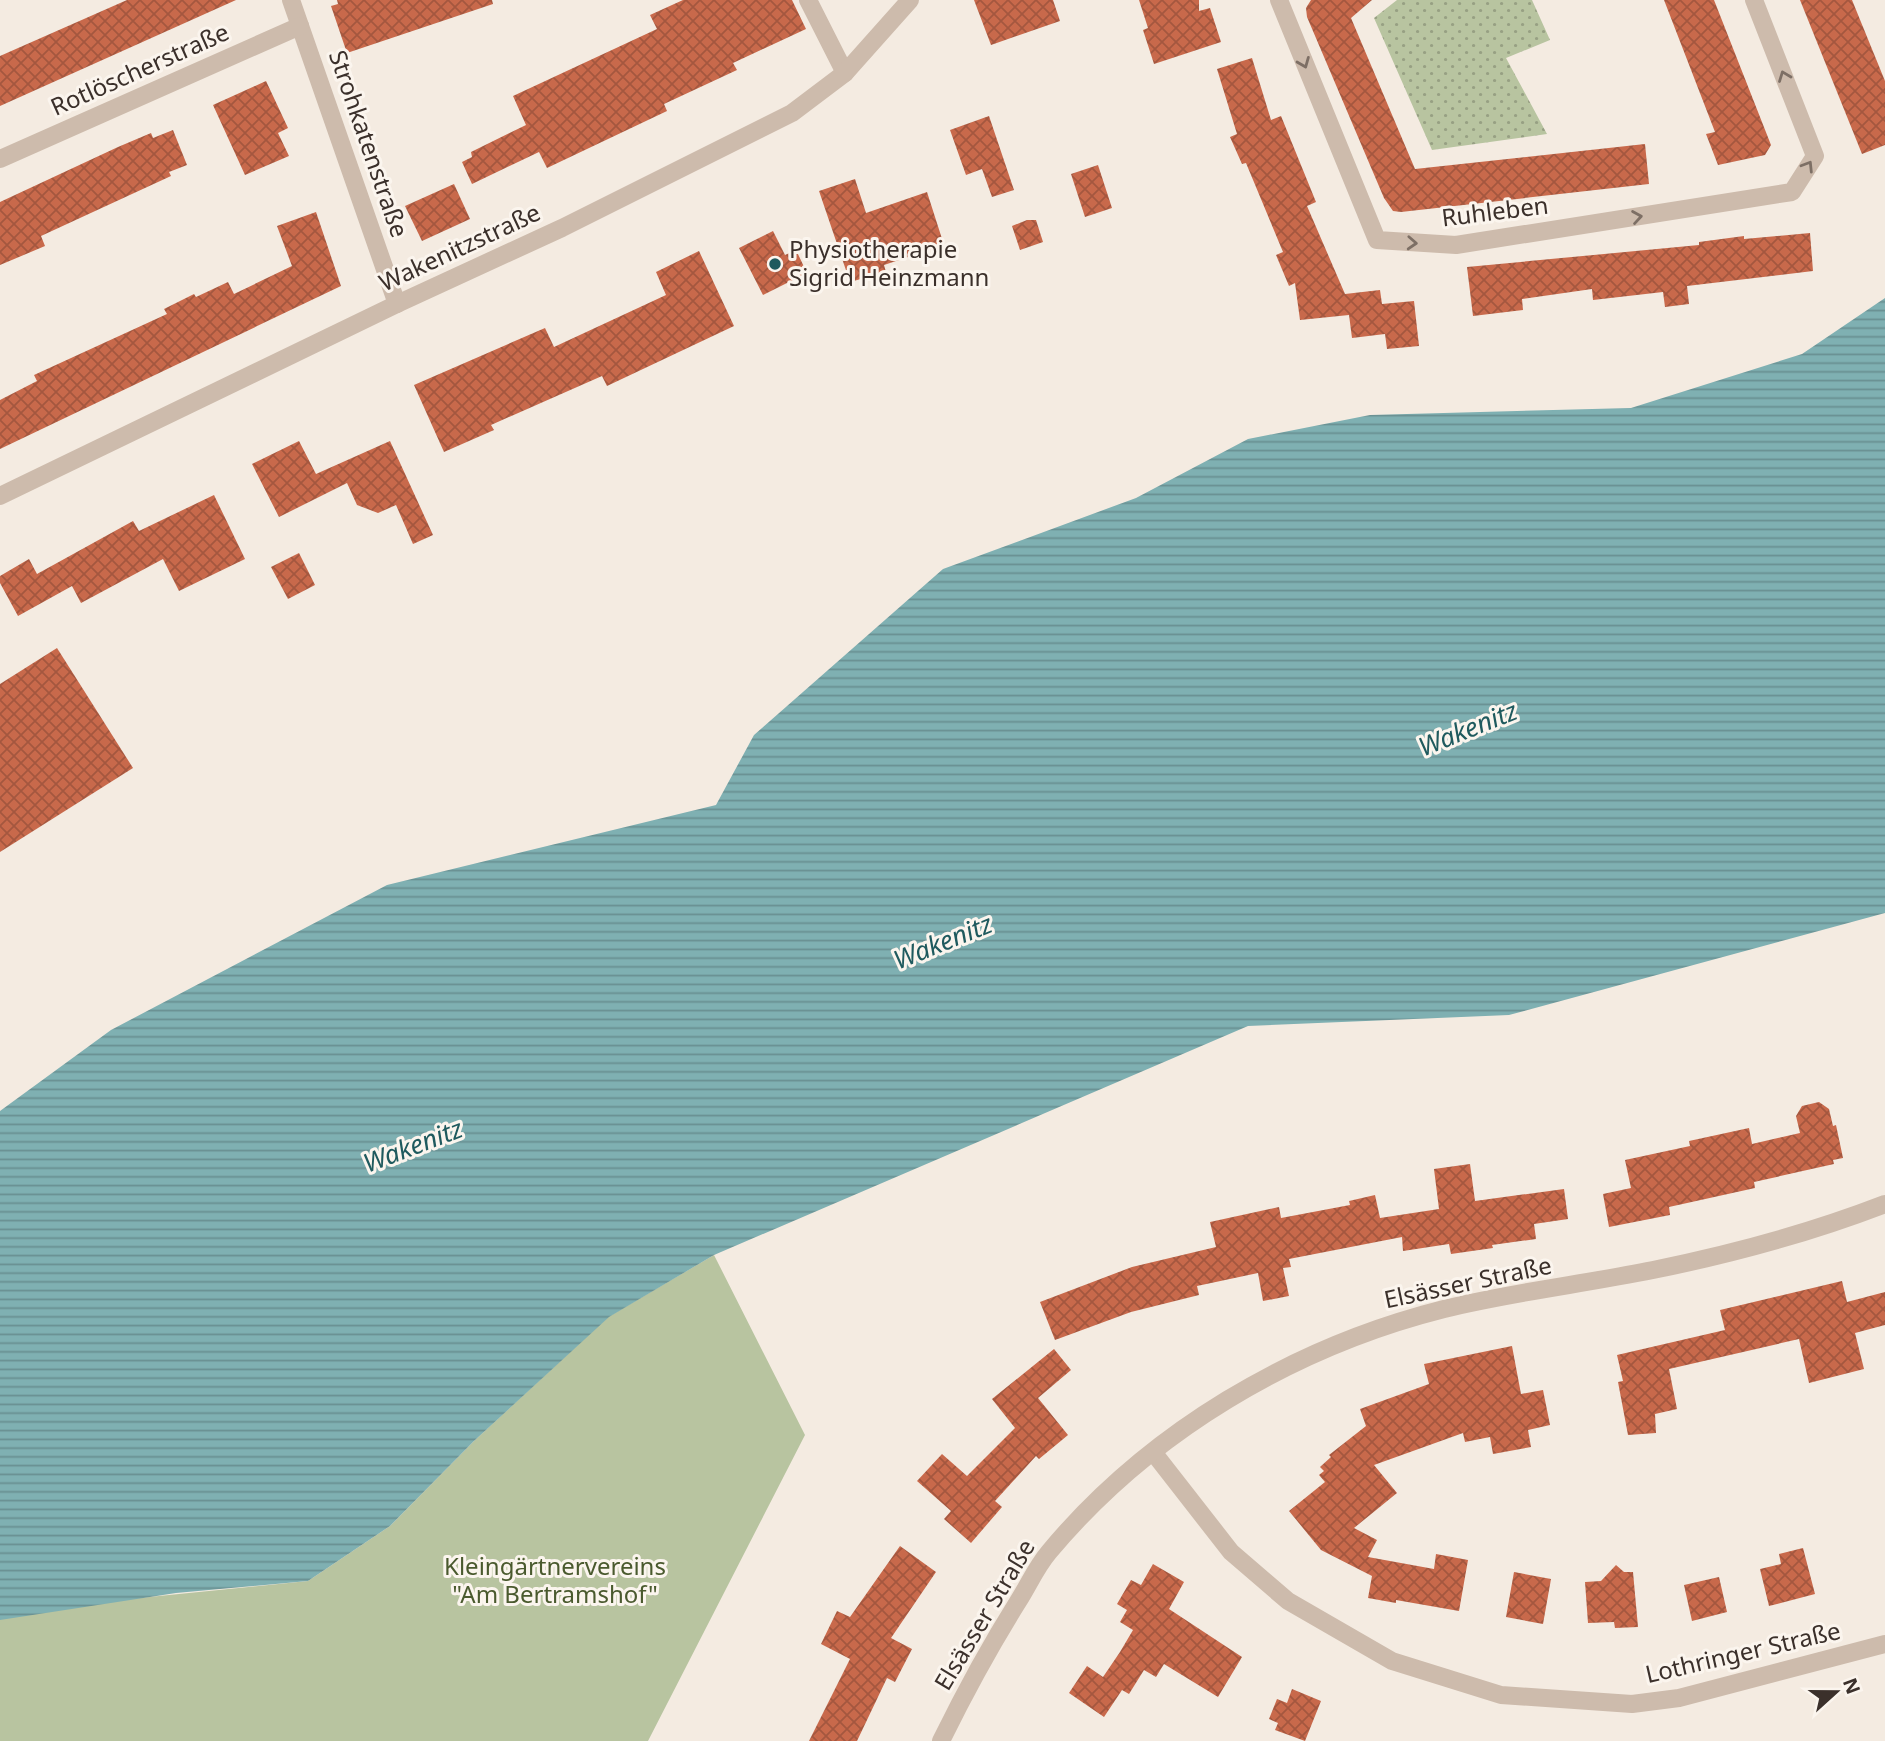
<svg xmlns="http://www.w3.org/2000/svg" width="1885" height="1741" font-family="'Noto Sans',sans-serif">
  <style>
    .grass { fill: url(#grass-dots) }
    .garden { fill: #b8c4a0 }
    .water { fill: url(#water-rules) }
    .building { fill: url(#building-cross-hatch) }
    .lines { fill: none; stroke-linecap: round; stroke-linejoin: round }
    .minor { stroke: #cdbbac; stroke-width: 18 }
    .oneway { stroke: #7d6f65 }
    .poi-dot { fill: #1f5a5e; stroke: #fbf5ee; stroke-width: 2.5 }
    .labels { text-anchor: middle; stroke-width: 6; stroke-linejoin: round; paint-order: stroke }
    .street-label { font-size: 24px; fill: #3b302b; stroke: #fbf5ee }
    .poi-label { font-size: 24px; fill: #3b302b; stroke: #fbf5ee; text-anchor: start }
    .park-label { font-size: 24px; fill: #4a5a2e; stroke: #fbf5ee }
    .water-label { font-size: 26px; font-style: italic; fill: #1f5a5e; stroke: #fbf5ee }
  </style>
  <defs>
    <pattern id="grass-dots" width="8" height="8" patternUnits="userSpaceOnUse" patternTransform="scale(1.75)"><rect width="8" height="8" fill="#b8c4a0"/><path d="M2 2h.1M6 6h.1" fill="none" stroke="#97a083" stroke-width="1.8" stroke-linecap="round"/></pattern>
    <pattern id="water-rules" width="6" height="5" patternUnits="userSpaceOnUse" patternTransform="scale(1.75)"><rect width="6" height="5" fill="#7fb0b2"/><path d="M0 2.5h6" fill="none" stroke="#699091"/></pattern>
    <pattern id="building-cross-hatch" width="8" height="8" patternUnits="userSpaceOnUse" patternTransform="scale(1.75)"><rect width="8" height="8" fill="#c8694b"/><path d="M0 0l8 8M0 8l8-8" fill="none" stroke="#a4573f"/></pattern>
  </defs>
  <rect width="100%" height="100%" fill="#f4ebe1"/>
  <path class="grass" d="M1397,0H1532L1550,40L1506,58L1547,134L1432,150L1374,18Z"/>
  <path class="garden" d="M714,1255L805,1435L648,1741H0V1612L308,1581L390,1526L474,1441L608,1317Z"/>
  <path class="water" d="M1885,298V913L1509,1015L1248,1026L714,1255L609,1317L474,1441L390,1526L308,1581L176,1593L0,1620V1111L111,1030L387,885L716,805L754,735L943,569L1136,498L1248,439L1370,415L1631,408L1802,354Z"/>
  <g class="building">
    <path d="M127,0H236L0,106V56Z"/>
    <path d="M337,0H492L493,4L347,53L331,6L338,4Z"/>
    <path d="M683,0H792L806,29L733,63L737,70L664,104L667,111L547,168L539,152L472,184L462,162L472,157L471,152L526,125L513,96L657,29L650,15Z"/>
    <path d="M974,0H1053L1060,21L991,45Z"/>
    <path d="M1139,0H1199V11L1210,8L1221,42L1154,64L1143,30L1148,28Z"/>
    <path d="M1311,0H1372L1351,18L1415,169L1645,144L1649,184L1401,212L1393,211L1384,198L1307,17L1306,8Z"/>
    <path d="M1664,0H1714L1771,145L1765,155L1718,165L1706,134L1715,132Z"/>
    <path d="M1800,0H1852L1885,81V145L1862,154Z"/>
    <path d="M1252,58L1271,120L1281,116L1316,202L1307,206L1345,294L1380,290L1382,304L1414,301L1419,346L1387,349L1385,334L1352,338L1349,315L1300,320L1295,283L1289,286L1276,255L1283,252L1246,163L1242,164L1230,137L1237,134L1217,69Z"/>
    <path d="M266,81L288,128L278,133L289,156L245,175L213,105Z"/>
    <path d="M989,116L1014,190L992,197L982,169L966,175L950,130Z"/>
    <path d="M173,130L187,165L169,172L171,176L41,236L45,246L0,265V202L118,147L151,133L153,138Z"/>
    <path d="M1098,165L1112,208L1085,217L1071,174Z"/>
    <path d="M855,179L866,213L927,192L944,245L884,265L886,272L850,282L819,191Z"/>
    <path d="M454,184L470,219L422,241L405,206Z"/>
    <path d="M316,212L341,286L0,449V400L37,381L34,375L167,314L164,309L194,294L196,297L228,282L234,294L292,266L277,226Z"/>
    <path d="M1027,220H1036L1043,242L1020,250L1012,226Z"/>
    <path d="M773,231L785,255L796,250L807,273L763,295L739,248Z"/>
    <path d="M1810,233L1813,271L1687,286L1689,304L1665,307L1663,292L1593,300L1592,289L1522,299L1523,310L1473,316L1467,267L1699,245V242L1744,236V239Z"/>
    <path d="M699,251L734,326L607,386L602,376L491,425L494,430L444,452L414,385L545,328L554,347L666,295L656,272Z"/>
    <path d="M299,441L316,474L390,441L433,535L413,544L396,505L378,513L357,505L347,483L279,517L252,464Z"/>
    <path d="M214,495L245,559L179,591L163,559L81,603L72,586L18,616L0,583V576L29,559L37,574L133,521L139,531Z"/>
    <path d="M299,553L315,585L288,599L271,567Z"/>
    <path d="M57,648L133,768L0,852V684Z"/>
    <path d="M1819,1102L1829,1109L1833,1126L1836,1125L1843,1158L1833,1160L1834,1164L1754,1182L1755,1188L1669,1207L1670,1215L1609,1227L1603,1194L1631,1188L1625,1160L1690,1146L1689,1141L1749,1128L1752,1144L1800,1133L1796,1116L1802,1106Z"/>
    <path d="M1470,1164L1475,1201L1564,1189L1568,1219L1534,1224L1536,1239L1492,1245L1493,1248L1451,1254L1449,1244L1403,1251L1402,1237L1289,1259L1291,1267L1283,1268L1289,1296L1263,1301L1258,1273L1197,1286L1199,1295L1131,1312L1055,1340L1040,1302L1132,1267L1216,1247L1210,1222L1279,1207L1281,1218L1350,1205L1349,1201L1375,1195L1380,1218L1439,1209L1434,1169Z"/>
    <path d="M1842,1281L1847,1302L1885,1292V1325L1855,1333L1864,1369L1809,1383L1799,1339L1669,1369L1677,1409L1655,1414L1656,1433L1628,1435L1618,1382L1623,1381L1617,1355L1725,1330L1720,1310Z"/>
    <path d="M1512,1346L1521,1394L1543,1390L1550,1425L1528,1430L1531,1447L1493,1454L1490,1437L1465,1442L1463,1433L1374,1465L1397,1493L1354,1528L1377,1540L1368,1557L1434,1569L1436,1554L1468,1560L1459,1611L1396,1600V1603L1368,1598L1372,1576L1321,1550L1289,1511L1325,1482L1319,1475L1324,1471L1320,1467L1331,1457L1329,1455L1366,1426L1360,1409L1429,1384L1424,1364Z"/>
    <path d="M1054,1349L1071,1370L1038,1398L1068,1435L1039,1459L1036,1456L995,1501L1002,1507L971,1543L944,1519L951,1511L917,1481L942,1454L967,1476L1015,1428L992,1399Z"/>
    <path d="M900,1546L936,1572L891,1638L912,1649L895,1682L887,1678L857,1741H809L850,1659L821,1644L837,1611L850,1617Z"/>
    <path d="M1803,1548L1815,1594L1769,1606L1760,1569L1781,1564L1779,1554Z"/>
    <path d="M1153,1564L1184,1582L1169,1609L1242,1657L1218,1697L1164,1664L1156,1677L1144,1670L1129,1694L1122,1690L1104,1717L1069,1693L1087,1666L1103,1677L1120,1652L1133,1630L1120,1622L1127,1610L1117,1604L1131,1580L1141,1585Z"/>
    <path d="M1616,1565L1624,1572H1633L1638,1627L1615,1628L1614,1622L1588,1623L1585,1582L1601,1581Z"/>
    <path d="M1514,1572L1551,1579L1543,1624L1506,1617Z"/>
    <path d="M1719,1577L1727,1612L1692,1621L1684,1585Z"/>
    <path d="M1292,1689L1321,1701L1305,1741L1275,1730L1278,1723L1269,1719L1277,1699L1287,1703Z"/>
  </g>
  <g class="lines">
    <g class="minor">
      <path d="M291,0L397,304"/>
      <path d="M808,0L845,73"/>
      <path d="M1279,0L1377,240L1456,245L1792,192L1815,156L1754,0"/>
      <path d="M0,159L300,26"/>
      <path d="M0,496L397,304L562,228L792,113L845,73L910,0"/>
      <path d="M1153,1452L1231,1552L1288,1601L1392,1661L1501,1695L1632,1704L1679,1698L1885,1644"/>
      <path d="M941,1741C965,1692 990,1646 1019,1600C1029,1584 1037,1566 1049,1552C1149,1432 1293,1347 1444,1309C1513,1292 1584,1284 1653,1270C1732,1254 1810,1233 1885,1204"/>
    </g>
  </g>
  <defs><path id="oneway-chevron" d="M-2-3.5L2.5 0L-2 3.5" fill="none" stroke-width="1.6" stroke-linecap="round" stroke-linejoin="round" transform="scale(1.75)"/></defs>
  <g class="oneway">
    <use href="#oneway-chevron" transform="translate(1304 63) rotate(68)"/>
    <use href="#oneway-chevron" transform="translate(1784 76) rotate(-111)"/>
    <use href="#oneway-chevron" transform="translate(1808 166) rotate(-58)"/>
    <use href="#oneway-chevron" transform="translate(1637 217) rotate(-9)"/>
    <use href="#oneway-chevron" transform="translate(1412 243) rotate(3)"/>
  </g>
  <circle class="poi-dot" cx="775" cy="264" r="7"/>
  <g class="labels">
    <g class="street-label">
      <text transform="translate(140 70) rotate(-24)" y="8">Rotlöscherstraße</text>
      <text transform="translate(368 144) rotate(71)" y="8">Strohkatenstraße</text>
      <text transform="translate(1495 212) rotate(-7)" y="8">Ruhleben</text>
      <text transform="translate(460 248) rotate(-25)" y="8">Wakenitzstraße</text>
      <text transform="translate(1468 1283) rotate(-12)" y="8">Elsässer Straße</text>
      <text transform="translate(985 1615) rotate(-59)" y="8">Elsässer Straße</text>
      <text transform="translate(1743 1653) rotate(-13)" y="8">Lothringer Straße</text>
    </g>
    <g class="poi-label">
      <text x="789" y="258">Physiotherapie<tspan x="789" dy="28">Sigrid Heinzmann</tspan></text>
    </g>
    <g class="park-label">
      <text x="555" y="1575">Kleingärtnervereins<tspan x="555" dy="28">"Am Bertramshof"</tspan></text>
    </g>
    <g class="water-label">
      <text transform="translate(1468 729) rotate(-22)" y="9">Wakenitz</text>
      <text transform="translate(943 942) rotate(-22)" y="9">Wakenitz</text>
      <text transform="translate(413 1146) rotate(-21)" y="9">Wakenitz</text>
    </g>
  </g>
  <g transform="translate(1836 1692) rotate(69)" stroke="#fbf5ee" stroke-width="5" paint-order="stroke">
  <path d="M0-5L12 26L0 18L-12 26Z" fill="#3b302b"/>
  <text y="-10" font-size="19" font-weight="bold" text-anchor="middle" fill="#3b302b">N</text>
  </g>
</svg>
